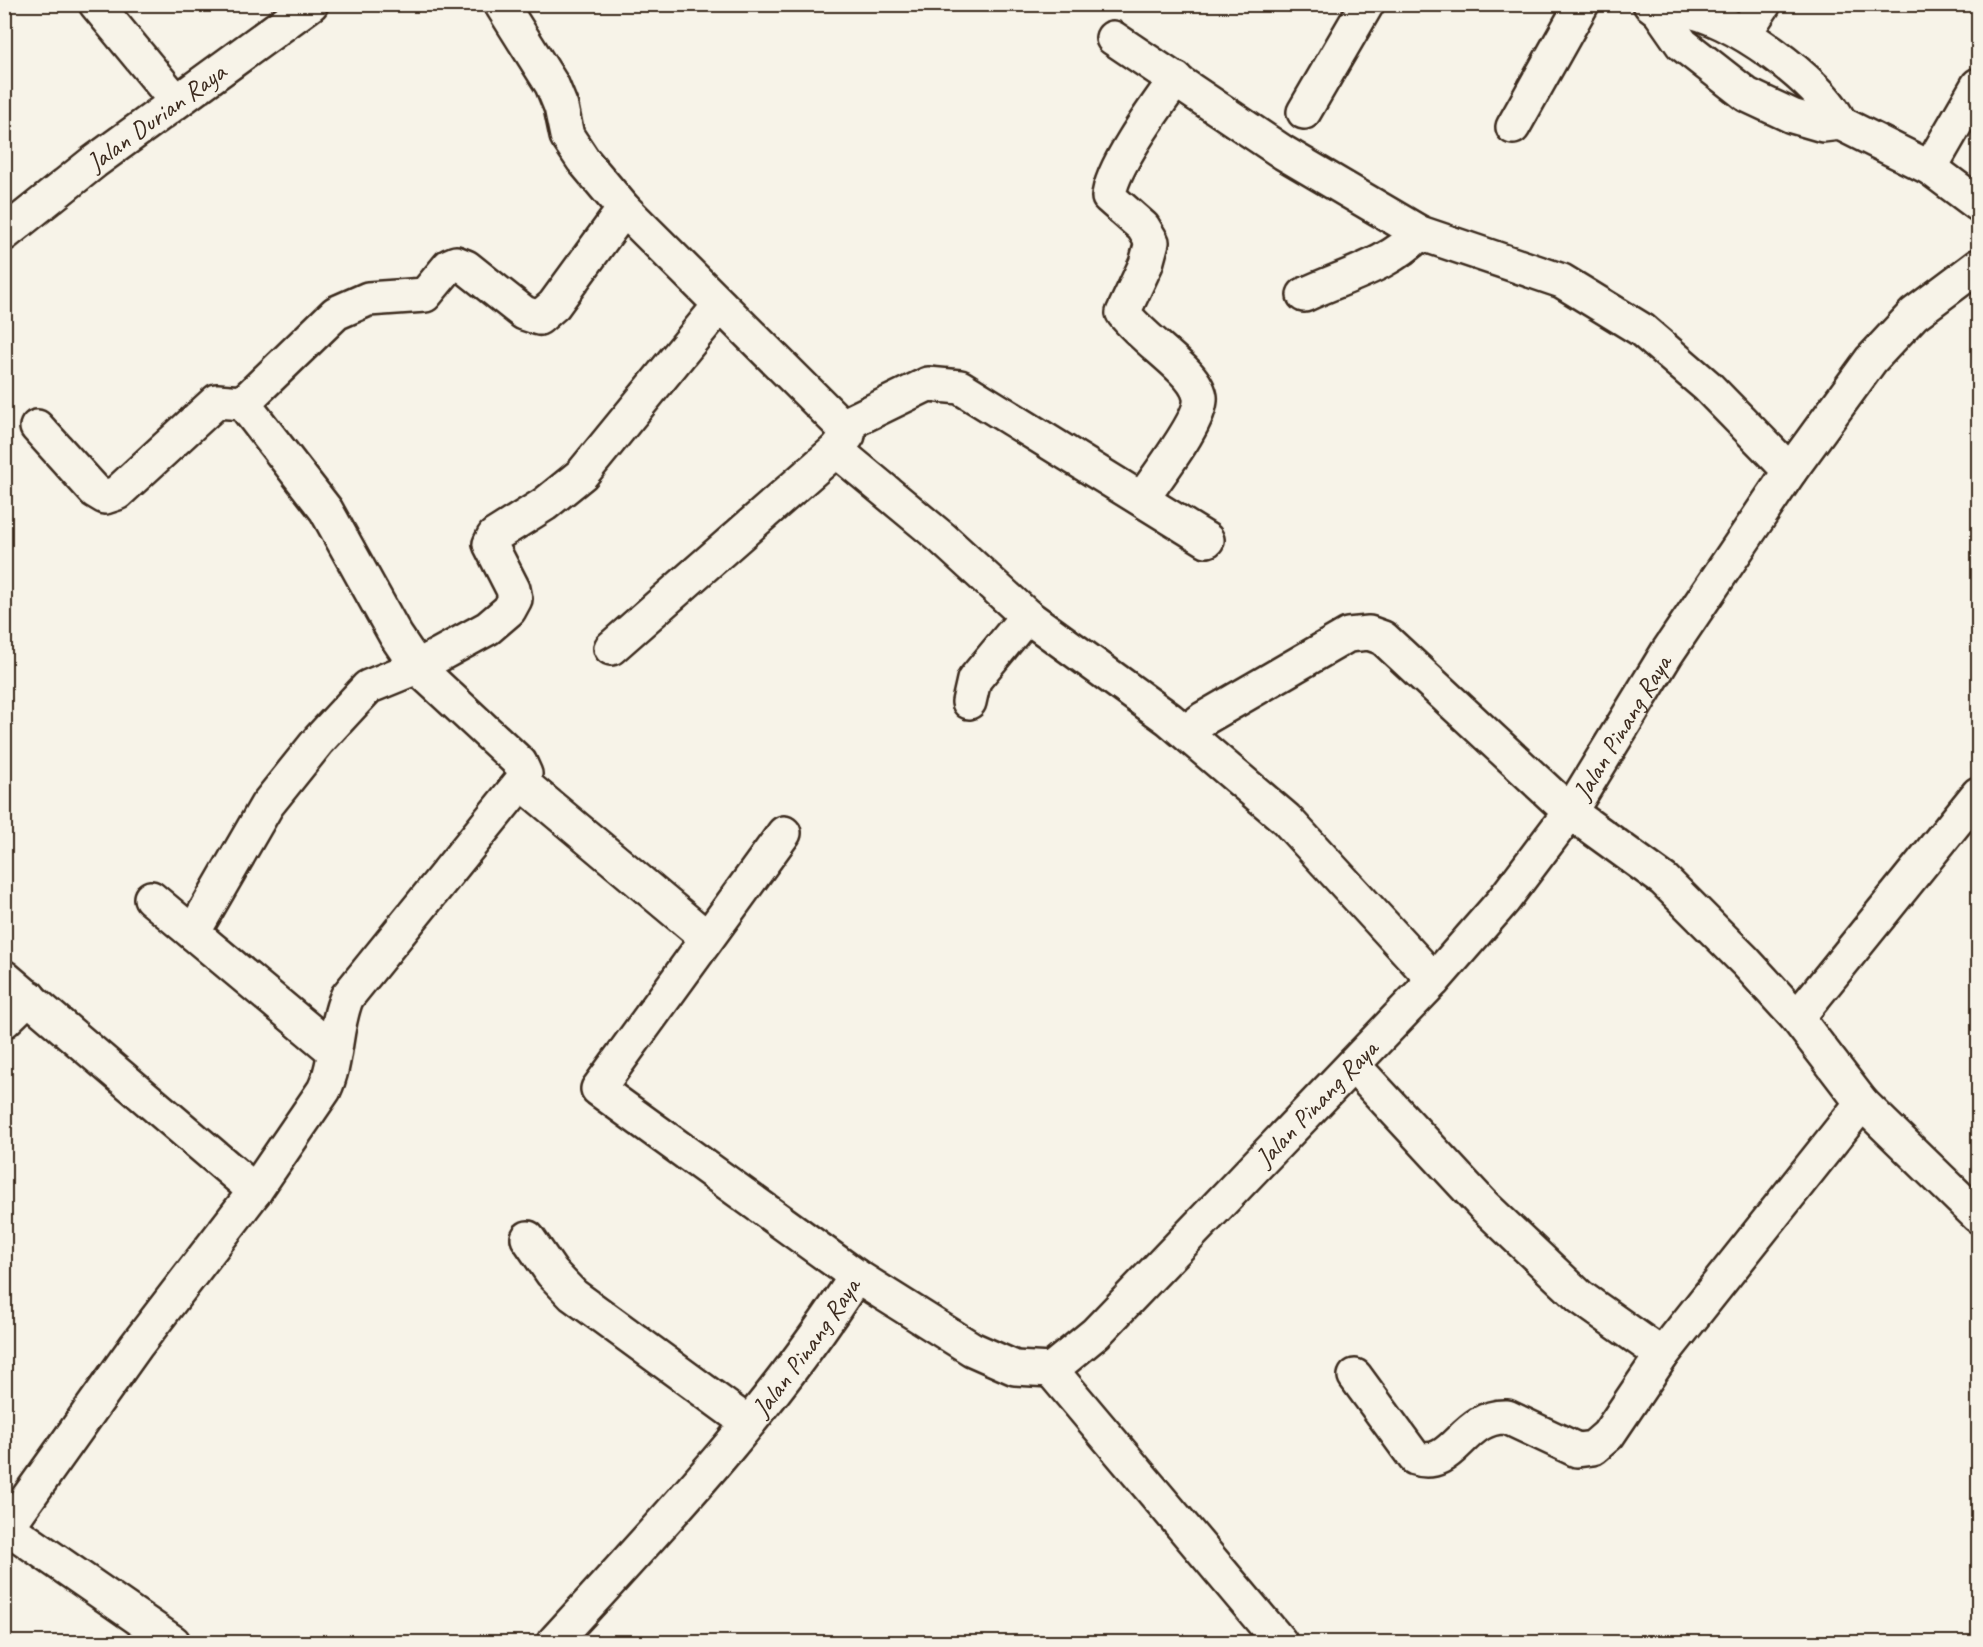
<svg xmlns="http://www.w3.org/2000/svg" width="1983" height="1647" font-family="Caveat,sans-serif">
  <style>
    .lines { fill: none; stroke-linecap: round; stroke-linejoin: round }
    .minor-casing { stroke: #3b2a1e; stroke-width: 38 }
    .minor { stroke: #f7f3e8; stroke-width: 33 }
    .labels { text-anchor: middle; stroke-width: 4.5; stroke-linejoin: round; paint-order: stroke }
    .street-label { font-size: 26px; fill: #3b2a1e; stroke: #f7f3e8 }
  </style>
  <rect width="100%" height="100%" fill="#f7f3e8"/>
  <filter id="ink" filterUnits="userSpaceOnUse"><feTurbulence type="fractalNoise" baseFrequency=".0167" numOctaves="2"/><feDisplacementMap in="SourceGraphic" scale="12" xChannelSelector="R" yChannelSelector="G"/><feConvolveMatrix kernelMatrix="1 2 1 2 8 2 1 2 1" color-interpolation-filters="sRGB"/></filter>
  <g filter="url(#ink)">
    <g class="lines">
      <defs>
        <g id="minor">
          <path d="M96,4L176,101"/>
          <path d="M501,4L552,85L561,107L567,136L583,160L624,209L842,426L848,435L836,450L611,648"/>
          <path d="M1650,4L1659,11L1682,44L1747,95L1792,116L1823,125L1840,123L1930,168L1978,204"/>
          <path d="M1659,11C1667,10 1675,9 1682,10C1727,13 1823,83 1840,123"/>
          <path d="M1744,34L1764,4"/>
          <path d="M1113,38L1284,153L1420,233L1562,281L1642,330L1707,386L1790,471"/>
          <path d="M1304,112L1367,4"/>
          <path d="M1513,127L1582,4"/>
          <path d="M1930,168L1978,85"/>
          <path id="s1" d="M4,234L94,162L311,4"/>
          <path d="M1304,295C1344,276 1388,266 1420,233"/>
          <path d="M243,403L336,313L368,299L425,295L449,266L456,263L466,267L524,313L539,318L554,305L624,209"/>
          <path d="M842,426L928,384L960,387L1207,540"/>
          <path d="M836,450L942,538L1027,616"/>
          <path d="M1142,499C1155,479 1203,419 1200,397C1198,386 1190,377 1183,370C1163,350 1141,335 1123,313L1146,264L1152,242L1143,227L1109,197C1110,169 1158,104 1176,79"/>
          <path d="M969,702L974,680L1027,616L1169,719L1286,819L1434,980"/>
          <path d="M1186,732L1203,719L1348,635L1369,633L1383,638L1570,812L1664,880L1745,961L1797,1018L1862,1103L1978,1216"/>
          <path d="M521,782L707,938"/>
          <path d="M784,833L598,1089L856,1276"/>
          <path d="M151,898L334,1051"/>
          <path d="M193,933L267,805L319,740L368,687L417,667L488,628L509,610L515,599L513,589L490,544L494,536L545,504L582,474L720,305"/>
          <path d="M4,977L255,1191"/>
          <path d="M1797,1018L1978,794"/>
          <path d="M4,1021L29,997"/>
          <path d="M1353,1065L1484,1206L1580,1297L1662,1355"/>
          <path d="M528,1238L552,1273L573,1295L748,1423"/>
          <path d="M1051,1370L1280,1642"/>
          <path d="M1355,1376L1415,1458C1455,1471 1461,1415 1507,1417L1577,1450L1593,1448L1608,1435L1662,1355L1862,1103"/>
          <path d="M4,1525L173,1642"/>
          <path d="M8,1526L136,1346L255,1191L324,1090C338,1061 334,1027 347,997L521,782L525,774L520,763L417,667L396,636L326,510L243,403L217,401L117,493L105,497L95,491L37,427"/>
          <path id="s2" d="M554,1642C660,1526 771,1410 856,1276L972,1349L1015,1368L1051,1370L1096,1333L1434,980L1503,901L1570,812L1667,653L1790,471L1871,360L1914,314L1978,266"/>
        </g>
      </defs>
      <use href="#minor" class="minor-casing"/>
      <use href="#minor" class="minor"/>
    </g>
  </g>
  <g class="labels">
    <g class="street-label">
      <text dy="9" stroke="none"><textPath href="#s1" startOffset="192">Jalan Durian Raya</textPath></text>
      <text dy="9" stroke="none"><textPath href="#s2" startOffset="1558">Jalan Pinang Raya</textPath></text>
      <text dy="9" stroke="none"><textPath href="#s2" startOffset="1072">Jalan Pinang Raya</textPath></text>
      <text dy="9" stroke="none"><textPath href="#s2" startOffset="388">Jalan Pinang Raya</textPath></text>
    </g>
  </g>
  <rect width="1983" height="1647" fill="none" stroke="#f7f3e8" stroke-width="24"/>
  <rect x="12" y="12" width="1959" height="1623" fill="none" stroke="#3b2a1e" stroke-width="2" filter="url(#ink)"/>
</svg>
